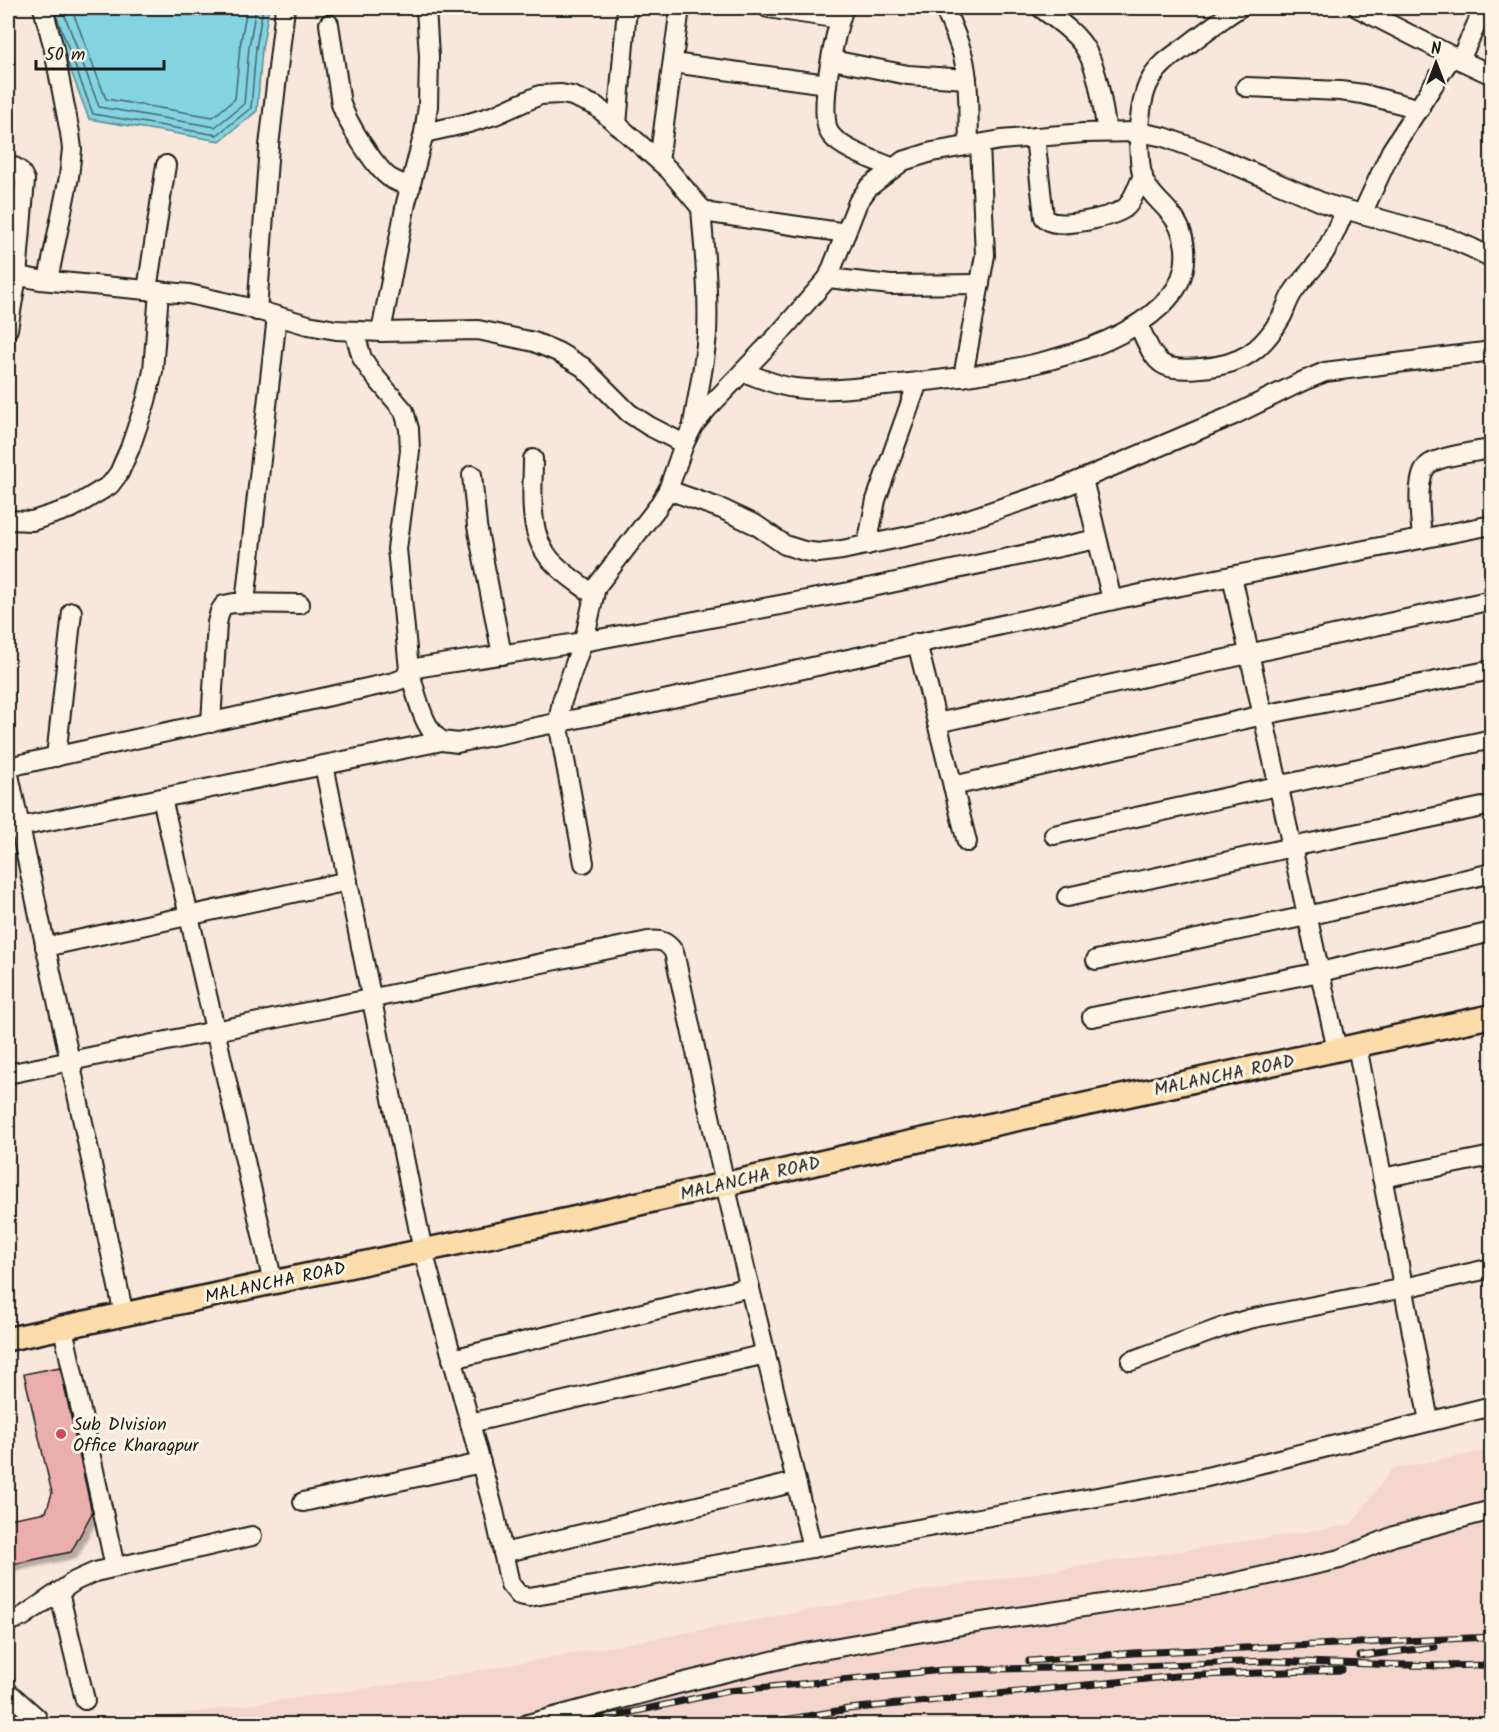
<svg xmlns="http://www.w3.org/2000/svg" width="1499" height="1732" font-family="Kalam,sans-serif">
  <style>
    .built { fill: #f4d6cc }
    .water { fill: #84d3e1; stroke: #5a8a92; stroke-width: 1.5 }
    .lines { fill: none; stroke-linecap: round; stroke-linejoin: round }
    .shore { stroke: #46656b; stroke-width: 1.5 }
    .building { fill: #eaaead; stroke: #1c1c1c; stroke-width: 1.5; filter: url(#shadow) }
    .minor-casing { stroke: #1c1c1c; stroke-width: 22 }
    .major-casing { stroke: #1c1c1c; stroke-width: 27 }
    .minor { stroke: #fcf5e5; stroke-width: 18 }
    .major { stroke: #fddcac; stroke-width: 22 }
    .rail-casing { stroke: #1c1c1c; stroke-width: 7 }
    .rail { stroke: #fcf5e5; stroke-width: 4.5; stroke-dasharray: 14; stroke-linecap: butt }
    .poi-dot { fill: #d1495b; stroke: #fcf5e5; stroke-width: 2 }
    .labels { text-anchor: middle; stroke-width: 6; stroke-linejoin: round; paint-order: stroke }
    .street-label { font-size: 18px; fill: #1c1c1c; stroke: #fcf5e5 }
    .poi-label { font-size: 18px; fill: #1c1c1c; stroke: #fcf5e5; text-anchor: start }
  </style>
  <defs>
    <filter id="shadow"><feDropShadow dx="5.5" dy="5.5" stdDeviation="1.5" flood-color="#0004"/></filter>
  </defs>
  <rect width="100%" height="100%" fill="#f8e7da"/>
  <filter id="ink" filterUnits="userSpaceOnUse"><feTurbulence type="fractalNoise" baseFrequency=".0167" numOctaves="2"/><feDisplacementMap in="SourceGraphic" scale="12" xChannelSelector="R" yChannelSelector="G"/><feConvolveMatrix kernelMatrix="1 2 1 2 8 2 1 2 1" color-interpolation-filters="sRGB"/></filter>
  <g filter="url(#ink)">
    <path class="built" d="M1491,1450V1724H138L168,1716L439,1678L892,1595L1351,1525L1392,1469Z"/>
    <path class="water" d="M53,8H269L262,49L257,111L220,141L89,119L49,13Z"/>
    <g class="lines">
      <g class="shore">
        <path d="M58,8L56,15L93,114L217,135L251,108L256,48L263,8"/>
        <path d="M65,8V16L99,107L215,127L244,104L249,47L256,8"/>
        <path d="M74,8V15L106,99L213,117L235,99L240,46L247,8"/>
      </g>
    </g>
    <path class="building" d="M60,1367L92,1513L71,1552L8,1565V1519L46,1512L52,1493L24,1374Z"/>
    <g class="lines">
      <defs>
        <g id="minor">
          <path d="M43,8L53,45L70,133L72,149L69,177L48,280"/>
          <path d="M768,8L840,19"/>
          <path d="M844,8C835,30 816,117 831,135C843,150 875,160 893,168"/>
          <path d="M944,8C951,23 958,39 963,56C970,84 968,116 969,145"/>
          <path d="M1041,8C1055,19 1073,30 1083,45C1099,68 1102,105 1107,132"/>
          <path d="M1358,8L1460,60L1492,75"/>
          <path d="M329,24L341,104C348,124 370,159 385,174C392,181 401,183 411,187"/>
          <path d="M832,60L908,75L967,79"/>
          <path d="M1460,60L1484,8"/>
          <path d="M673,63L827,84"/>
          <path d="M1246,87L1340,91L1363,94L1420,109"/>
          <path d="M617,125L627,8"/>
          <path d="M424,133L469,123L495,115L540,95L561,94L572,96L596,106L669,170L701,208L710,213L846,233"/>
          <path d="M1035,137L1044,217C1048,221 1051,223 1056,223C1071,225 1119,217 1128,205C1134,197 1138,185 1143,176"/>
          <path d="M659,161L680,8"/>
          <path d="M8,165C18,167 21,171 25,180L17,276L8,329"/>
          <path d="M1362,214L1391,151L1452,56"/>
          <path d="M8,274L40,280L189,294L246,307L308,325L336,330L381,332L478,330L534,342L558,352L583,367L629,413L649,426L684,444L668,490L722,509L756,525L785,545L804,551L818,553L842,550L933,531L1061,488L1234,415L1301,382L1325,372L1492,351"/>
          <path d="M828,278L891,285L980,284"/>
          <path d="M147,290L166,165"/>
          <path d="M257,311L269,146L285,8"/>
          <path d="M1138,324C1156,362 1156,372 1201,368C1241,365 1262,351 1282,316C1286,308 1288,299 1294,291C1301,280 1312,271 1320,259C1331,245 1337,227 1345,210"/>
          <path d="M381,332L406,203L424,133L428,106L429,56L426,8"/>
          <path d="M743,372C760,378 777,386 795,388C825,392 856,387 886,385C967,378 1100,364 1161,306C1167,300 1174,293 1178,285C1190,262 1187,232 1170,213C1162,203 1149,193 1144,181C1139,169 1140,154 1139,141C1138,124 1142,93 1151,79C1159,65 1171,57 1184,48C1202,34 1220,20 1239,8"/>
          <path d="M963,377L985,255L980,144"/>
          <path d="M693,424C698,394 705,363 707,333C709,291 704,249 701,208"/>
          <path d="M684,444L693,426L707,409L778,335L828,278L858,202L869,187L903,161L932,152L1001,140L1084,133L1139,132L1164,137L1205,152L1326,204L1449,238L1472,248L1492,258"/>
          <path d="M533,459C533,491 527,533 550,559C562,573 580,584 594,595"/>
          <path d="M472,475L477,526L502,655"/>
          <path d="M1083,479L1112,600"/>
          <path d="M8,520L32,521L72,508L110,485L119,473L130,448L146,401L153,371L159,291"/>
          <path d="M1097,539L849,592L583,642L409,669C415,688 423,733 443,741C447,742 452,742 457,743L605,713L1150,592L1492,525"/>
          <path d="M1422,539C1421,521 1414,478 1428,465C1437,457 1478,451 1492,449"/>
          <path d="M867,545L876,500L918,382"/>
          <path d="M1232,576L1337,1050"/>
          <path d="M245,603L277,316"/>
          <path d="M917,643L967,842"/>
          <path d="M211,723L217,623L220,611L224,605L234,603L300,604"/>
          <path d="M937,723L1492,600"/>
          <path d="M56,757L72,612"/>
          <path d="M324,765L423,1251L494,1511L510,1584L519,1595L529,1597L812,1548L1203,1478L1492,1406"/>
          <path d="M8,767L394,682L405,678L409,669L397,549L410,451L409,429L404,411L372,373L362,358L354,331"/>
          <path d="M8,770L124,1315"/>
          <path d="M953,786L1263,715L1492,670"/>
          <path d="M162,798L273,1283"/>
          <path d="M9,829L442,741"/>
          <path d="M1054,835L1492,739"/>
          <path d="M584,863L558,722L562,701L586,632L596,587L657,508L668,490"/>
          <path d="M1067,897L1292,847L1492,805"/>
          <path d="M45,947L348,881"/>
          <path d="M1096,960L1307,916L1492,873"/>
          <path d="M1092,1017L1320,972L1492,932"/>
          <path d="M1357,1046L1429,1421"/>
          <path d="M8,1074L648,941C661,939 667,942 674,952L725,1184L812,1548"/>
          <path d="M1382,1178L1492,1156"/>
          <path d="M63,1328L115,1567"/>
          <path d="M452,1359L750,1287"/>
          <path d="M1131,1361L1226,1326L1249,1319L1404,1288L1492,1268"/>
          <path d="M470,1423L766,1354"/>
          <path d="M303,1502L481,1463"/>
          <path d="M503,1553L796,1482"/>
          <path d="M59,1592L85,1700"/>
          <path d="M8,1622L22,1617L75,1581L95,1572L252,1536"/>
          <path d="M8,1692L37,1718"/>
          <path d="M528,1724L685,1682L805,1653L968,1624L1032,1615L1219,1586L1340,1559L1394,1536L1492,1510"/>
        </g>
        <path id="major" d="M8,1339L580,1217L866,1152L1492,1016"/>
      </defs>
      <use href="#minor" class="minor-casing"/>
      <use href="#major" class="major-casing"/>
      <use href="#minor" class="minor"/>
      <use href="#major" class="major"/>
      <defs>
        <g id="rail">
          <path d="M1360,1656L1435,1647"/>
          <path d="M1029,1661L1133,1653L1492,1637"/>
          <path d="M1435,1666L1492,1665"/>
          <path d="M578,1724L728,1691L943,1670L1114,1667L1266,1661L1443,1666"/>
          <path d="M762,1724L848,1709L1176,1676L1342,1670"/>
        </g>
      </defs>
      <use href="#rail" class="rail-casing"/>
      <use href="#rail" class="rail"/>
    </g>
  </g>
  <circle class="poi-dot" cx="61" cy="1434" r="6"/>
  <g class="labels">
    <g class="street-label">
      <text transform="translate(1224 1075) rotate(-12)" y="6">MALANCHA ROAD</text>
      <text transform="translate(750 1178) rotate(-13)" y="6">MALANCHA ROAD</text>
      <text transform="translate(275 1282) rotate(-12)" y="6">MALANCHA ROAD</text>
    </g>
    <g class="poi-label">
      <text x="73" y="1430">Sub DIvision<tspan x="73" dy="21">Office Kharagpur</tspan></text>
    </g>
  </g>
  <rect width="1499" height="1732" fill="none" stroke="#fcf5e5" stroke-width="30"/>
  <rect x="15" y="15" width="1469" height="1702" fill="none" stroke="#1c1c1c" stroke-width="2" filter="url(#ink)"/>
  <g transform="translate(1436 63)" stroke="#fcf5e5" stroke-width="4.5" paint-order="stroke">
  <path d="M0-4.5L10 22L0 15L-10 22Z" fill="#1c1c1c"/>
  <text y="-9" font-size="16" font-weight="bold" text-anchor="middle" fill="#1c1c1c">N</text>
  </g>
  <path d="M36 60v9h128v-9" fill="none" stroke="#1c1c1c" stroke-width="3"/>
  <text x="45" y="60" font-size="18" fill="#1c1c1c" stroke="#fcf5e5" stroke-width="4.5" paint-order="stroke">50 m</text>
</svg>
